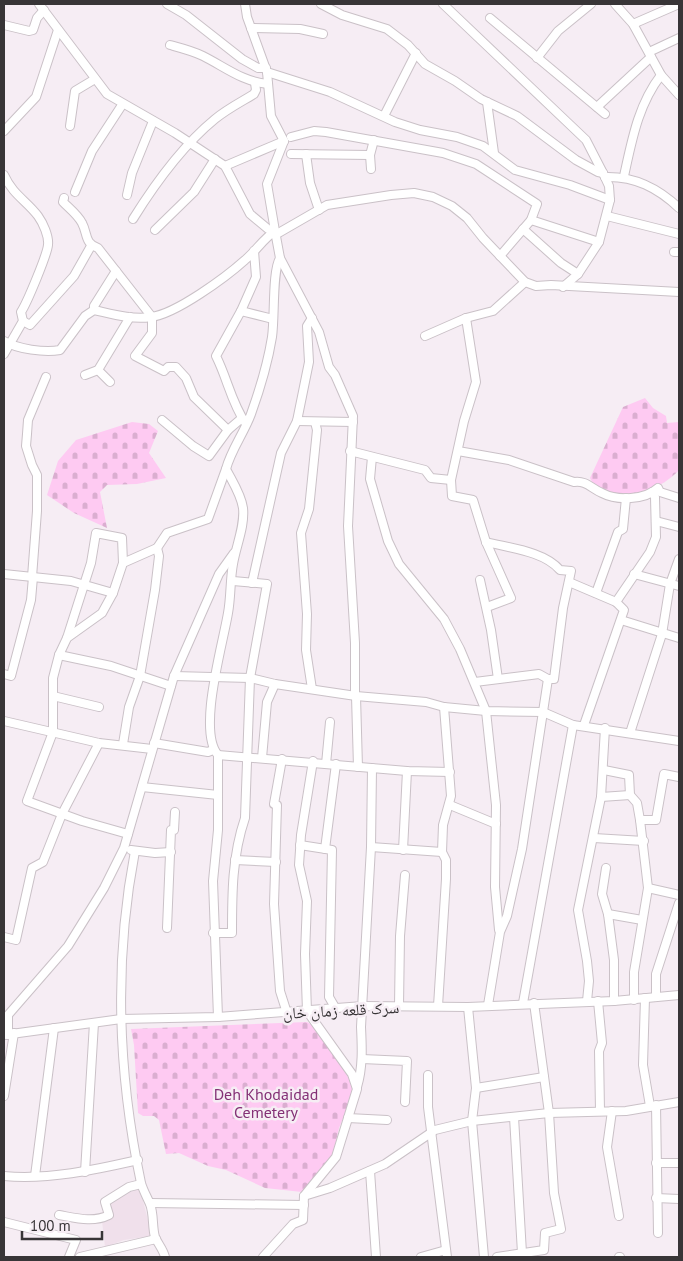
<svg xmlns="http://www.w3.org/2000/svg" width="683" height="1261" font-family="'PT Sans','Noto Naskh Arabic',sans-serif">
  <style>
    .built { fill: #f0e0eb }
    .cemetery { fill: url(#cemetery-stones) }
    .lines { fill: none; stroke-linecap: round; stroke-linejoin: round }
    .minor-casing { stroke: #cac1c7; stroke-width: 10 }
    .minor { stroke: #fff; stroke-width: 8 }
    .labels { text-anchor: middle; stroke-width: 5; stroke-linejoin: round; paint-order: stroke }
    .street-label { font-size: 16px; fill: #383537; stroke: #f6edf4 }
    .park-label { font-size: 16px; fill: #843176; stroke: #f6edf4 }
  </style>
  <defs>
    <pattern id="cemetery-stones" width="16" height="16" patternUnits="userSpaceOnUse" patternTransform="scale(1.25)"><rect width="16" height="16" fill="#fecaf2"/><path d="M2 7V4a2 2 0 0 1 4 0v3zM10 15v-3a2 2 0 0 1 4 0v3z" fill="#daaed0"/></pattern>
  </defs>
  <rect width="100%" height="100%" fill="#f6edf4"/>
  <path class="built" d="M139,1185L152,1236L124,1240L105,1247L102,1221L110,1215L107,1203Z"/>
  <g class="cemetery">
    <path d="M645,398L653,408L666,416L667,423L679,422V470C661,491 605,513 590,478L623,407Z"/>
    <path d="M132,422L149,424L158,431L149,453L166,478L137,484L107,485L100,492L107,528L74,513L47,495L58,461L76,440Z"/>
    <path d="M307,1022L312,1025L337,1058L355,1089L339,1128L333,1154L305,1190L302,1192L265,1188L226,1170L208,1166L179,1153L166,1154L159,1120L154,1116H143L138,1113L134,1045L131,1029Z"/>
  </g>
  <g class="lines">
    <defs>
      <g id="minor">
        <path d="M39,4L107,94L175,133L225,166L250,214L268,229L275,231L280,258C272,271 275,317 272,337C268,362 260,389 251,414C244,433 231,450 226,469C232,481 241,494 243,508C245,526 236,546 233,564C230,580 231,597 228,613C223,644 197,731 218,755V830L213,881L218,1017"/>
        <path d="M167,4L186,15L242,59L258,68H266"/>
        <path d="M321,4L342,15L387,29L408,45L425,64L455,81L481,99L517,116L576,160L598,172L603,173"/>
        <path d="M443,4L586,140L603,173L609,186L610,200L599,242L578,274L563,287"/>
        <path d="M615,4L633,24L661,75L679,95"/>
        <path d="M490,18L605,114"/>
        <path d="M633,24L679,4"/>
        <path d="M4,25L29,31L33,30L37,18L44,10"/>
        <path d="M251,28L300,29L323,34"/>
        <path d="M170,45C181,48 193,51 203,56C225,67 243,82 268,84"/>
        <path d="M649,52L679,38"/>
        <path d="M537,58L558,31L591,4"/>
        <path d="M267,72L330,92L395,122L420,130L457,137L483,146L515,170L570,185L610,200"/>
        <path d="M487,102L494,153"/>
        <path d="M597,107L651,57"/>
        <path d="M384,116L416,53"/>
        <path d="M70,126L75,91L95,79"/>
        <path d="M4,131L36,97L58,30"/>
        <path d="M291,137L314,131L326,132L443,153L476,164L537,204L531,220L500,256"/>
        <path d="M291,154L370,155"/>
        <path d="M306,154L310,183L319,210"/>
        <path d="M225,166L284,141"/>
        <path d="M371,169L370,155L374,140"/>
        <path d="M4,175C13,195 27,201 38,216C43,223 49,236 48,245C47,255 27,303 21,312L23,321L4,354"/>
        <path d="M624,176C632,140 638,105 661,75"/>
        <path d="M605,177C635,176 658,188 679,208"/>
        <path d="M75,192L92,151L122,105"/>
        <path d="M127,195L132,173L153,121"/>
        <path d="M64,198L63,202C69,208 78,215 82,223C88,234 84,243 98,248L152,317V333L135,356L164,371L168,367H176L186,378L194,397L228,430"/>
        <path d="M607,216L679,234"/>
        <path d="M133,219C156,182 182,146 215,119C227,109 241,102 254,94L256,90L255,83"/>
        <path d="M531,220L599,242"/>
        <path d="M523,229L561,263L578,274"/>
        <path d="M155,230L194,192L215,159"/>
        <path d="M275,235L327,205L391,195L414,193L433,197L452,206L467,218L483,238L525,282L536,286L551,285L679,292"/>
        <path d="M674,252H679"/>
        <path d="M280,258L319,332L329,367L335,375L353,416L348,526L355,643V695"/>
        <path d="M94,310V306L116,271"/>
        <path d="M241,311L256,277L254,251"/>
        <path d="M466,318L476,382L464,421L451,480L452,496L473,500L486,542L511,598L487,607"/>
        <path d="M23,321L30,325L74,276L91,246"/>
        <path d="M425,336L466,318L493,311L525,282"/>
        <path d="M4,341C17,349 45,353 60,350L85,316L94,310C112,314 132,320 151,317C176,314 226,277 245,260C256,251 263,239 275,231L267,184L284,141L271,116L267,72L247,17L245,4"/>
        <path d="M98,370L110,382"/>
        <path d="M85,375L98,370L130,317"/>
        <path d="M162,420L193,446L209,456L228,430L242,418"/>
        <path d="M297,421L353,422"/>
        <path d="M246,424C231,402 228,380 216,356L241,311L273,319"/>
        <path d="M350,451L425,470L431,478L451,480"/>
        <path d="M458,451L509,460L574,482C586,480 592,489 602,493C617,501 645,500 658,488L660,492L679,498"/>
        <path d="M372,457L370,479L388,541L399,564L444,619L460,649L486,711L496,805L495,887L499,930"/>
        <path d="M656,521L679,527"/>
        <path d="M486,542C509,548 544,551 560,570L571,571L563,608L554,679H548L522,849L507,916L500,932L488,1005"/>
        <path d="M4,574L71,581L113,593"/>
        <path d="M634,574L679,586"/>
        <path d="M32,577L37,511V475L32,465L26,446L27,434L28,420L46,377"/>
        <path d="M480,580L491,630L498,679"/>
        <path d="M569,582L616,602L624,610L584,725"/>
        <path d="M252,583L281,453L297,421L309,362L307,326L312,318"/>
        <path d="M596,593L618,532L623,529L626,498"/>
        <path d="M616,602L650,552L656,537L655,497L652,492"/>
        <path d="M621,620L679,638"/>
        <path d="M67,638L91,563L96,533L122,538L123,563"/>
        <path d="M59,655L111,666L171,686"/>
        <path d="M4,674L11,676L31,600L33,577"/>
        <path d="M174,676L250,678L275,684L356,696L426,702L444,707L486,711L543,712L573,725L679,741"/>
        <path d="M475,682L539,674L548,679"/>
        <path d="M312,689L306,650L307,614L301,533L309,509L317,430L315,422"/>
        <path d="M53,696L99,707"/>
        <path d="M356,696L358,767"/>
        <path d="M4,721L99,743L152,749"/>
        <path d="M630,733L662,634L670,584L679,559"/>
        <path d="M154,743L208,752L213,750"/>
        <path d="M123,744L129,707L140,676L155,590L159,556L157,548"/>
        <path d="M218,755L407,771L450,772"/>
        <path d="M262,758L267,702L275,684"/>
        <path d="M282,759L274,804L277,805L274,904L280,991L287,1013"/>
        <path d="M326,764L330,722"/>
        <path d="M604,770L629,775L630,795L637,803L640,820L648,888L634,972V1000"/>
        <path d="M142,787L218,795"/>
        <path d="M601,797L630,795"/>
        <path d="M450,805L496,824"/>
        <path d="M640,820H656L664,774L679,777"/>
        <path d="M128,834L82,821L27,801L53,732V678L59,655L67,638L102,613L113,593L123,563L157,548L167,533L208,519L226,469"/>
        <path d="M594,838L644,841"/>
        <path d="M300,845L332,850L329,997L336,1009"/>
        <path d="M371,847L442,852"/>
        <path d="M325,849L336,764"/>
        <path d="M131,850L155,853L171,852"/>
        <path d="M403,850L407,771"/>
        <path d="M135,851C114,960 118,1074 141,1183C143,1190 147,1197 150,1204C154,1214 152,1227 155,1237C158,1244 163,1249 165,1257"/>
        <path d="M235,860L276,862"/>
        <path d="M606,868L602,894L608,914L614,960V1001"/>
        <path d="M648,888L679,895"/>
        <path d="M608,914L642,920"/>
        <path d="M167,928L171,830H174L175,812"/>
        <path d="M213,933H232C232,894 232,856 245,818L250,678L267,584L233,581"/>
        <path d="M4,937L16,940L32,868L43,862L62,814L99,743"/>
        <path d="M656,997V974L679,903"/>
        <path d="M645,998L643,1065L650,1106"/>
        <path d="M587,1001L589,981L587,961L578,910L601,797L605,728"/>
        <path d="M598,1001L602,1043L599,1051L600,1111"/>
        <path d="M523,1003L573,725"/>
        <path d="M399,1006L400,936L405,875"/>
        <path d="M438,1006L446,879V860L442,852L443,825L451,796L444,707"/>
        <path d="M468,1007L476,1088L472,1121L484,1257"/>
        <path d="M4,1035L121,1019L218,1017L363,1006L468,1007L614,1001L679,995"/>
        <path d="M8,1035V1015L68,946L104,888L124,848L174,676L219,574L234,553"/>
        <path d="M362,1059L407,1061L405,1102"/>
        <path d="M428,1075V1107L447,1257"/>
        <path d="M357,1087C363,1067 362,1047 361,1027L371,847L372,768"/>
        <path d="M476,1088L544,1077"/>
        <path d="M4,1096L14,1033"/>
        <path d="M656,1105L658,1233"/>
        <path d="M612,1111L607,1147L619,1216"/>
        <path d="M514,1117L522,1253"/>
        <path d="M348,1118L387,1120"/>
        <path d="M656,1163H679"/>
        <path d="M370,1171L376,1257"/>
        <path d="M85,1172L94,1023"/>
        <path d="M4,1176C49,1180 94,1170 138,1160"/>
        <path d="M35,1176L54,1028"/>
        <path d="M304,1196L330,1188L385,1164L435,1130L472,1121L549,1113L626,1111L679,1102"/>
        <path d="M656,1198L679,1199"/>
        <path d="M150,1203L304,1205"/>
        <path d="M59,1215C76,1218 93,1223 109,1215L105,1202L129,1187L141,1184"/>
        <path d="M4,1222L76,1240L69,1257"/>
        <path d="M80,1257L156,1239"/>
        <path d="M263,1257L293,1224L303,1220L304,1196L336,1157L357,1089L352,1074L307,1011L305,954L307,901L299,865L301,835L313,761"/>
        <path d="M421,1257L446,1250"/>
        <path d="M497,1257L544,1250L545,1233L561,1229L554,1193L549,1113L534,1003"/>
        <path d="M619,1257H620"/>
      </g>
    </defs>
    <use href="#minor" class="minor-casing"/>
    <use href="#minor" class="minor"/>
  </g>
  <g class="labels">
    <g class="street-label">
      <text transform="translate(341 1010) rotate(-3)" y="6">سرک قلعه زمان خان</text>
    </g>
    <g class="park-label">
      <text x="266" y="1100">Deh Khodaidad<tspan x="266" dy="18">Cemetery</tspan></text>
    </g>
  </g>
  <rect width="683" height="1261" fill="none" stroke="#383537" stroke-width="10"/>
  <path d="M22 1231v8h80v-8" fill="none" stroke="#383537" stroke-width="2.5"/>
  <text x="30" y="1231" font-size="15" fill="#383537" stroke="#f6edf4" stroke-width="4" paint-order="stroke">100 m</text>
</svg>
